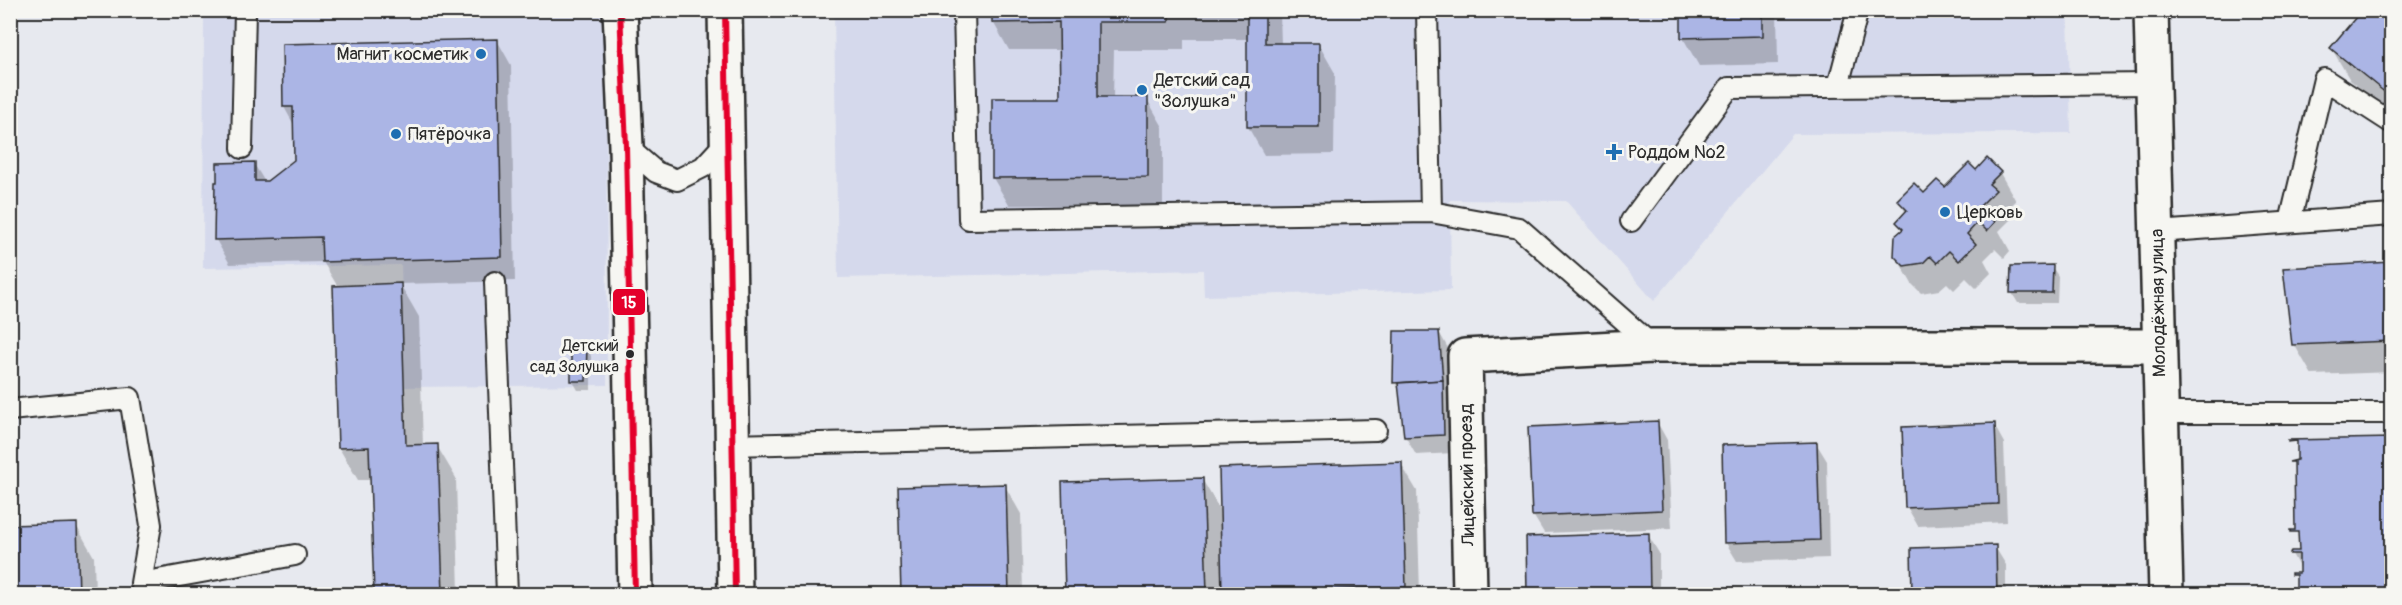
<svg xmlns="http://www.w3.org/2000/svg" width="2402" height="605" font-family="Pangolin,sans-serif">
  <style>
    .built { fill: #d5d9ec }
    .shadow { fill: #0003 }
    .building { fill: #abb5e5; stroke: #2b2b2b; stroke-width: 1.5 }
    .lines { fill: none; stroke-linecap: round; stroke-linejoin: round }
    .lane-casing { stroke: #2b2b2b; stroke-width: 24 }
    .street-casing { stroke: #2b2b2b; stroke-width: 38 }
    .secondary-casing { stroke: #2b2b2b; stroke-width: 38 }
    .lane { stroke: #f6f6f2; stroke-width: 20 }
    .street { stroke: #f6f6f2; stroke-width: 33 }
    .secondary { stroke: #f6f6f2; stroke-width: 33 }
    .bus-1-casing { stroke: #f6f6f2; stroke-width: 10 }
    .bus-1 { stroke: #e4002b; stroke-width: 6 }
    .poi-dot { fill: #1f6fb2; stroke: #f6f6f2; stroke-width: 2 }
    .bus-dot { fill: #2b2b2b; stroke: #f6f6f2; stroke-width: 2 }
    .labels { text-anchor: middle; stroke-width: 6; stroke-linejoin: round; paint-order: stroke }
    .bus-label { font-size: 16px; fill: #2b2b2b; stroke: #f6f6f2; text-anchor: end }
    .poi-label { font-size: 18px; fill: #2b2b2b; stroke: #f6f6f2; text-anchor: start }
    .street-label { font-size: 18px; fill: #2b2b2b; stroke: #f6f6f2 }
    .line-badge { stroke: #f6f6f2; stroke-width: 2 }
    .badge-label { font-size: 16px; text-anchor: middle; font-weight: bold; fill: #fff }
  </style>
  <rect width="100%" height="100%" fill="#e7e9ef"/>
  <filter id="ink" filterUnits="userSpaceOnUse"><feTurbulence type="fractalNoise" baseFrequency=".0167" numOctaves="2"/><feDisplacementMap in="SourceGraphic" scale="12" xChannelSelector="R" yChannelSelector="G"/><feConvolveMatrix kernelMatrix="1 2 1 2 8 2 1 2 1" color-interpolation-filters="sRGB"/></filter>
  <g filter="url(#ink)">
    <g class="built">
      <path d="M204,11H606L607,385L404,387L401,265L203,268Z"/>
      <path d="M834,11H2068L2071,133L1793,134L1654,301L1566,201L1450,200L1451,290L1204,296L1203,270L838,278Z"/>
    </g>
    <g class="shadow">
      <path d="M993,10H1341L1280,12L1281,44L1319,45L1335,73L1334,154L1264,155L1248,127V39H1184V50H1114L1113,99H1147L1163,127V205H1009L993,178L1061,99V50H1009L993,22Z"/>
      <path d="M1682,10H1777L1778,64L1699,66L1683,38Z"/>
      <path d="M2392,10V113L2350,80L2332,49Z"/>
      <path d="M497,40L511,65L515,281L400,284L419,317L423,446H437L456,478L459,594H375L371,480H358L339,448L334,287H338L323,262L230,264L216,240L254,164L265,182H268L295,161L294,125L284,107Z"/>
      <path d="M1976,172L2000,173L2016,201L2006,210L2011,219L1999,231L2010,251L2004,258L1995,249L1984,260L1991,273L1976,288L1966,278L1954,290L1947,283L1939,290L1921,293L1912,284L1896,256L1903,231L1898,222L1906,213L1899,200L1945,189Z"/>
      <path d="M2392,264V372L2312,375L2294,344Z"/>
      <path d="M2052,267L2058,276L2057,303H2018L2012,293Z"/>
      <path d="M1439,332L1449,350L1454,453L1416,455L1405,436L1400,392L1395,382Z"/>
      <path d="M586,346L591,356V390H578L572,380Z"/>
      <path d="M1657,422L1667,440L1672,528L1544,533L1533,515Z"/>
      <path d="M1994,425L2004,443L2007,522L1918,526L1907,507Z"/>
      <path d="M2385,440L2392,451V594H2298L2297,575H2300V569L2292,554L2300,552V537L2297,531Z"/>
      <path d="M1816,443L1827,461L1829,558L1737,561L1726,543Z"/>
      <path d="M1401,464L1417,491L1420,594H1225L1223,591V594H1067L1064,484L1202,479L1221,512Z"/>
      <path d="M1005,486L1021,514L1023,594H903L900,489Z"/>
      <path d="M76,525L94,557L95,594H11L10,527Z"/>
      <path d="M1648,535L1659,553V594H1529L1527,538Z"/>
      <path d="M1995,547L2006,565V594H1913L1912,549Z"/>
    </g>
    <g class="building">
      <path d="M992,10H1265V43H1319V127H1247V12H1169V22H1098V97H1148V177L992,178V98H1060L1059,22L992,23Z"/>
      <path d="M1681,10H1763V36L1681,38Z"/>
      <path d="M2362,10H2392V98L2330,48Z"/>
      <path d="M498,39L502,257L322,262L321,237L214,240L215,182H217V163L255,162V181H267L294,160L293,107H283L282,44Z"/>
      <path d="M1987,158L2001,172L1989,184L1996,190L1980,206L1995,222L1987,231L1978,222L1967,234L1976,244L1959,261L1949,251L1937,263L1930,256L1923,263L1904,266L1894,256L1895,236L1903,229L1896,222L1907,210L1897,200L1914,183L1924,193L1937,180L1945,187L1969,163L1976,170Z"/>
      <path d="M2392,262V341L2292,345L2283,268Z"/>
      <path d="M2053,265L2052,293H2010L2011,266Z"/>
      <path d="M401,283L406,445L438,444L443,594H374L369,447L338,448L333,286Z"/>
      <path d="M1394,331H1439L1443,380L1393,383Z"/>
      <path d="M571,344L587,345L586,381H571Z"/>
      <path d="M1443,380L1444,435L1404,437L1398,383Z"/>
      <path d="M1658,421L1662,510L1532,516L1528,427Z"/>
      <path d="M1995,423L1998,504L1905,508L1902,427Z"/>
      <path d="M2392,438V440H2386V463L2392,464L2389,465L2392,594H2296V575H2291V573H2299V554H2290L2291,551H2299L2298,532H2290V530H2295L2294,462H2289L2297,460V441L2288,442V440Z"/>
      <path d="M1817,442L1820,540L1724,543L1722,445Z"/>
      <path d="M1402,462L1406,587L1222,593L1219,468Z"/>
      <path d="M1203,478L1207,592L1065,594L1062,482Z"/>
      <path d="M1006,484L1009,594H901L898,487Z"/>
      <path d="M77,523L79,594H10V525Z"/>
      <path d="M1649,533L1650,594H1527L1526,537Z"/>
      <path d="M1996,545L1997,594H1912L1911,548Z"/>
    </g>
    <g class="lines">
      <defs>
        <g id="lane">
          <path d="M964,10L969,219L1431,212L1519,228L1653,346"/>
          <path d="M1427,10L1431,212"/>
          <path d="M1838,86L1858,10"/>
          <path d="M626,146L656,172L677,180L703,167L727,141"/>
          <path d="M242,148L245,10"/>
          <path d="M1631,221L1729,88L2153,84"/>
          <path d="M2290,222L2324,79L2392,123"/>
          <path d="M2157,232L2392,215"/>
          <path d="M495,282L507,594"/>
          <path d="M10,410L130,398L151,525L141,583L295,555"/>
          <path d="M2161,413H2392"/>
          <path d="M732,445L1376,430"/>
        </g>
        <path id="street" d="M1470,594L1465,356L1653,346H2159"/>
        <g id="secondary">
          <path d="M620,10L626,146L635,594"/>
          <path d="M725,10L735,594"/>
          <path d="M2151,10L2166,594"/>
        </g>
      </defs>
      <use href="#lane" class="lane-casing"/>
      <use href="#street" class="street-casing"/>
      <use href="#secondary" class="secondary-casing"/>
      <use href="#lane" class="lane"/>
      <use href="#street" class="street"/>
      <use href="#secondary" class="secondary"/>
      <defs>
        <g id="bus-1">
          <path d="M620,10L626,146L635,594"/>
          <path d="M725,10L735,594"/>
        </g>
      </defs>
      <use href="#bus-1" class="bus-1-casing"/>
      <use href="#bus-1" class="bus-1"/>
    </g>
  </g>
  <g class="poi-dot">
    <circle cx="481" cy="54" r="6"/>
    <circle cx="1142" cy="90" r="6"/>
    <circle cx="396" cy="134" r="6"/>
    <path d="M1611 143h6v6h6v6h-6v6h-6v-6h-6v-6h6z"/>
    <circle cx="1945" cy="212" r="6"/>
  </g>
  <circle class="bus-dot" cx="630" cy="354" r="5"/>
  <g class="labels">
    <g class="bus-label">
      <text x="619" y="351">Детский<tspan x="619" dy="21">сад Золушка</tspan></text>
    </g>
    <g class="poi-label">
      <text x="469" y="60" text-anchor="end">Магнит косметик</text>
      <text x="1154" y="86">Детский сад<tspan x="1154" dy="21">"Золушка"</tspan></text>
      <text x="408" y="140">Пятёрочка</text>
      <text x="1628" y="158">Роддом №2</text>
      <text x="1957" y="218">Церковь</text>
    </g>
    <g class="street-label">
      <text transform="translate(2158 303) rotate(-91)" y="6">Молодёжная улица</text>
      <text transform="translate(1467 475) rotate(-91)" y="6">Лицейский проезд</text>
    </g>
  </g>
  <rect class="line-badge" x="612" y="288" width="34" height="28" rx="6" fill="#e4002b"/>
  <g class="badge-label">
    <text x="629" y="308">15</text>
  </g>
  <rect width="2402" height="605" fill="none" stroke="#f6f6f2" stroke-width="36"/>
  <rect x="18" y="18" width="2366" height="569" fill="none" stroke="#2b2b2b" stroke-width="2" filter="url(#ink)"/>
</svg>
